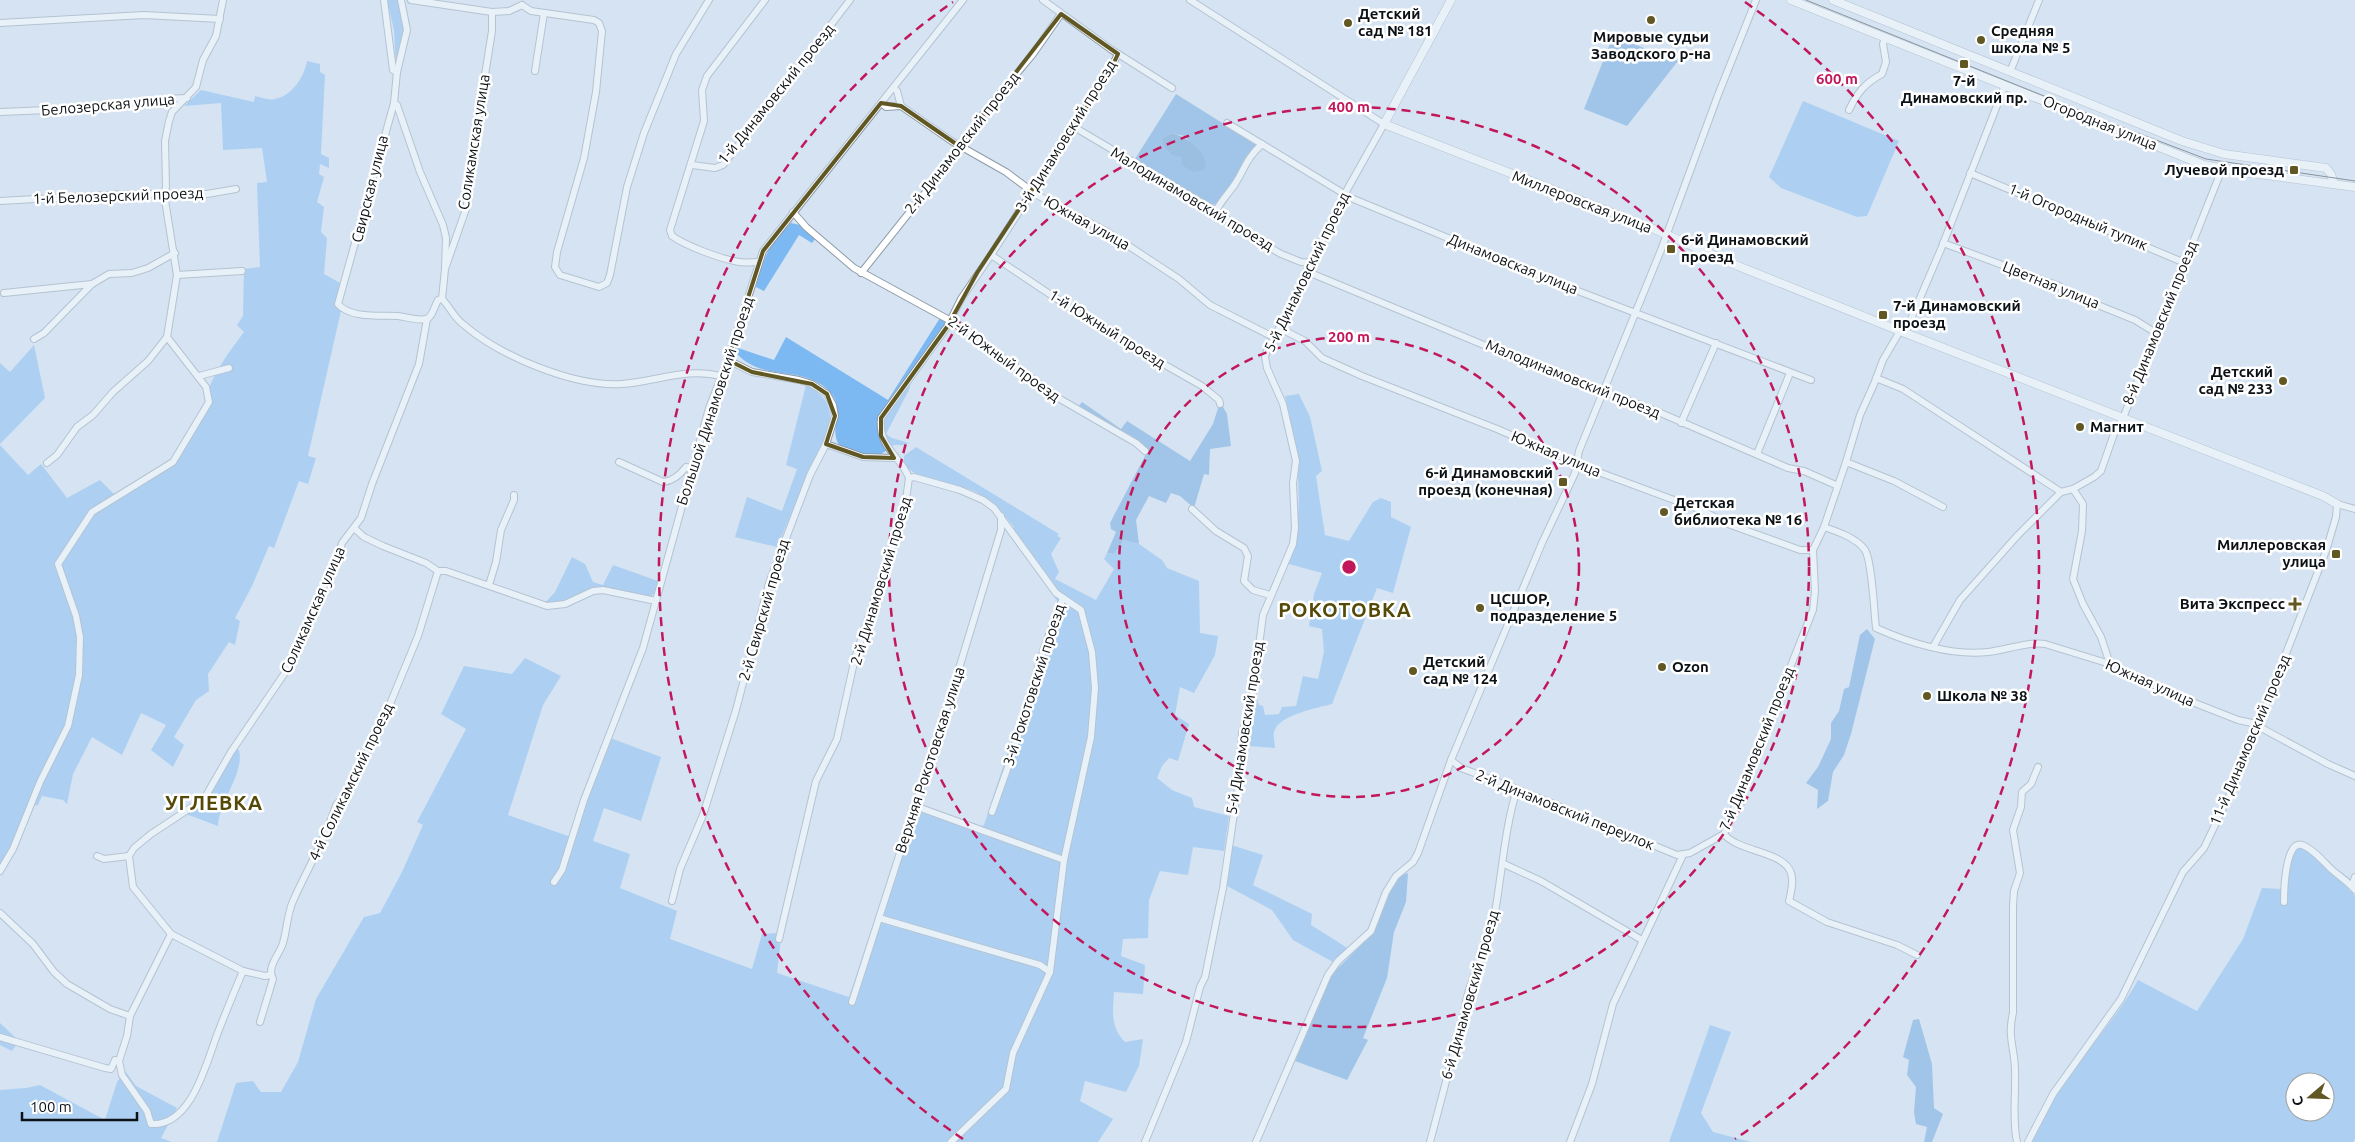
<svg xmlns="http://www.w3.org/2000/svg" width="2355" height="1142" font-family="Ubuntu,sans-serif">
  <style>
    .green { fill: #7cb8f2; fill-rule: evenodd }
    .forest { fill: #63a1db; fill-rule: evenodd }
    .water { fill: #5592cb }
    .lines { fill: none; stroke-linecap: round; stroke-linejoin: round }
    .minor-casing { stroke: #8e9ca9; stroke-width: 8 }
    .tertiary-casing { stroke: #8e9ca9; stroke-width: 9 }
    .minor { stroke: #fff; stroke-width: 6 }
    .tertiary { stroke: #fff; stroke-width: 8 }
    .tram { stroke: #2c3338; stroke-width: 1 }
    .marked { fill: none; stroke: #615723; stroke-width: 4; stroke-linejoin: round }
    .ring { fill: none; stroke: #c2185b; stroke-width: 2.5; stroke-dasharray: 9 6 }
    .poi-dot { fill: #615723; stroke: #fff; stroke-width: 2 }
    .labels { text-anchor: middle; stroke-width: 5; stroke-linejoin: round; paint-order: stroke }
    .poi-label { font-size: 15px; font-weight: bold; fill: #0c1115; stroke: #fff; text-anchor: start }
    .street-label { font-size: 15px; fill: #0c1115; stroke: #fff }
    .district-label { font-size: 20px; font-weight: bold; letter-spacing: 1px; fill: #554908; stroke: #fff }
    .centre { fill: #c2185b; stroke: #fff; stroke-width: 2.5 }
    .ring-label { font-size: 15px; text-anchor: middle; font-weight: bold; fill: #c2185b; stroke: #fff; stroke-width: 5; stroke-linejoin: round; paint-order: stroke }
  </style>
  <rect width="100%" height="100%" fill="#d5e3f2"/>
  <g class="green">
    <path d="M387,0H399L405,28L396,66L394,30Z"/>
    <path d="M307,61L320,64V72L325,75L321,154L329,158V168L320,164L319,174L324,177L317,202L324,207L321,232L327,238L324,274L342,284L334,305L341,311L308,456L316,458L308,484L299,481L274,548L269,546L252,586L235,618L240,621L235,645L229,642L208,674L209,691L196,700L174,737L184,745L173,767L151,750L166,725L141,713L122,755L92,737L73,774L67,804L63,800L42,796L38,805L32,806L15,850L0,875V445L28,475L41,464L67,498L100,480L114,494L167,463L181,446L208,401C204,384 233,347 244,332L237,325L243,316L244,269L260,267L257,183L267,182L262,148L223,150L221,103L184,106L201,90L254,102L255,96C261,97 269,101 275,99C293,95 304,77 307,61Z"/>
    <path d="M1803,101L1899,141L1867,216L1857,217L1781,188L1769,177Z"/>
    <path d="M791,223L800,225L815,239L812,243L799,235L764,291L756,287C762,261 770,241 791,223Z"/>
    <path d="M940,318L945,321V326L911,382L909,390L886,434L892,438L909,443C903,447 900,444 894,445C888,447 884,454 878,455C866,457 841,452 837,441C830,421 849,404 822,385C796,367 762,380 737,354L735,347L774,360L786,337L888,400Z"/>
    <path d="M34,345L45,398L0,444V363L10,372Z"/>
    <path d="M806,385C819,392 830,401 830,416C831,435 815,456 808,473C797,498 788,523 777,547L735,537L747,497L782,511L797,469L786,465Z"/>
    <path d="M1299,394L1310,417L1322,471L1316,476L1325,535L1349,541L1373,502L1381,498L1391,502V517L1411,527L1393,593L1377,588L1332,704C1317,708 1278,715 1274,732C1273,737 1275,744 1275,748L1248,746L1246,750C1241,733 1253,714 1256,696L1259,705L1263,706L1265,715L1279,714L1282,707L1296,706L1303,676L1318,679L1324,652L1322,629L1309,626L1314,594L1322,573L1289,564C1306,512 1298,449 1285,396Z"/>
    <path d="M916,447L1059,534L1057,536L1061,538L1051,554L1059,572L1055,579L1096,600L1114,569L1104,559L1107,553L1114,554L1124,540L1139,544L1162,560L1167,568L1199,581L1200,633L1218,636L1215,655L1194,693L1180,687L1175,715L1189,724L1178,761L1169,758L1162,766L1157,778L1172,790L1192,798L1194,807L1229,816L1224,851L1193,847L1188,875L1160,871L1149,900L1148,938L1123,939L1121,956L1145,965L1143,994L1114,992C1113,1011 1110,1027 1125,1042L1143,1039L1139,1066L1126,1092L1085,1081L1080,1101L1113,1119L1098,1142H217L236,1083L253,1081L261,1092H281L298,1062L316,999L364,917L380,913L402,872L423,825L417,822L466,729L441,714L464,666L512,674L525,658L561,676L543,705L508,815L571,837L605,736L661,757L641,821L604,808L593,841L630,854L620,888L677,911L670,939L752,969L762,934L777,933L781,938L777,973L849,997L913,805L920,804L924,808L979,827L984,825L1057,601L1012,535L1014,527C1003,514 993,501 978,493C961,483 901,482 904,456Z"/>
    <path d="M572,557L585,564L593,582L603,585L613,565L658,581L655,593L649,598L614,589L602,588L564,602L544,604L555,592Z"/>
    <path d="M236,749L239,750C245,772 219,802 218,826L186,814L205,800Z"/>
    <path d="M1231,845L1263,855L1253,885L1312,914L1311,925L1349,949L1333,962L1293,940L1272,910L1227,886Z"/>
    <path d="M2298,847H2302L2323,862L2355,896V1139L2353,1142H2032C2054,1080 2107,1036 2138,980L2197,1011L2243,939L2262,888L2282,889C2287,878 2291,854 2298,847ZM2295,1082H2325V1112H2295Z"/>
    <path d="M0,1023L19,1041L12,1051L0,1045Z"/>
    <path d="M1710,1025L1731,1032L1701,1113L1713,1132L1751,1142H1669Z"/>
    <path d="M125,1071L136,1086L177,1108L161,1138L172,1142H0V1090L26,1088L40,1085L105,1120L117,1082Z"/>
  </g>
  <g class="forest">
    <path d="M1613,36L1678,61L1627,126L1584,109Z"/>
    <path d="M1176,94L1256,144L1241,166L1235,182L1218,204L1209,205L1135,159ZM1172,133L1184,136L1201,153L1182,160L1181,157L1168,152L1162,138Z"/>
    <path d="M1082,402L1121,429L1127,421L1190,461L1213,424L1219,405H1222L1227,414L1231,446L1210,449L1209,475L1204,474L1194,508L1180,496L1171,493L1166,503L1149,496L1136,520L1139,544L1124,540L1114,554L1107,553L1116,532L1111,529L1110,523L1148,450L1079,406Z"/>
    <path d="M1867,629L1875,639L1851,734L1844,755L1833,772L1828,801L1817,809L1818,790L1806,783L1818,767L1831,739V723L1839,711L1844,689L1849,687L1860,635Z"/>
    <path d="M1408,873L1406,902L1394,932L1387,978L1363,1038L1368,1040L1347,1080L1295,1061L1331,975L1373,933L1391,890L1399,876Z"/>
    <path d="M1919,1019L1932,1064L1934,1108L1943,1114L1932,1142H1924L1927,1127L1916,1124L1914,1112L1916,1087L1907,1075L1909,1060L1903,1057L1913,1020Z"/>
  </g>
  <path class="water" d="M1172,133C1186,136 1211,154 1205,170L1193,172L1182,165L1181,157C1169,156 1165,150 1162,138Z"/>
  <g class="lines">
    <defs>
      <g id="minor">
        <path d="M384,0L393,70L397,72"/>
        <path d="M401,0L407,30L397,72L394,103L338,304C351,319 381,315 398,316C406,317 418,321 426,319C432,318 435,305 438,300L442,299C450,307 454,318 464,325C500,356 574,387 622,384C654,382 688,367 720,376"/>
        <path d="M411,0L492,12L509,11L522,5"/>
        <path d="M1043,0L1112,50L1172,88"/>
        <path d="M522,5L531,11L594,20L599,23L602,31L596,92L584,158L557,252L555,267L560,275L599,287L607,283L610,275L627,187L644,133L676,54L709,0"/>
        <path d="M0,23L144,15L220,19"/>
        <path d="M535,71L544,13"/>
        <path d="M2010,72L2039,0"/>
        <path d="M894,88L897,91L901,106L953,142L1006,172L1037,195L1106,231L1179,279L1210,305L1275,338"/>
        <path d="M394,103L397,105L420,172L443,225L446,238L445,268"/>
        <path d="M881,103L886,107L901,106"/>
        <path d="M1849,110C1857,93 1865,83 1882,74L1886,62L1883,44L1885,38"/>
        <path d="M0,112L121,107L163,99L187,98"/>
        <path d="M1227,123L1351,198L1557,283L1811,380"/>
        <path d="M1074,127L1216,211L1247,234L1281,254L1301,262L1313,263"/>
        <path d="M692,165L715,168L723,165L850,0"/>
        <path d="M1970,173L2185,263"/>
        <path d="M0,201L124,194H207L236,189"/>
        <path d="M1216,211C1221,201 1229,193 1235,184C1246,167 1245,160 1262,144"/>
        <path d="M793,212L806,227L854,268L960,326L1060,399L1136,443L1145,451"/>
        <path d="M1943,243L2059,286L2073,295L2135,320L2156,333"/>
        <path d="M991,255L1102,329L1202,386L1219,400L1220,404"/>
        <path d="M758,262C752,262 745,263 739,262C721,259 686,246 672,236L670,230L704,121L702,90L707,76L765,0"/>
        <path d="M1308,272L1515,358L1656,411L1788,468L1804,471L1838,486"/>
        <path d="M861,273L968,139L983,114L1033,54L1061,14"/>
        <path d="M177,275L242,271"/>
        <path d="M4,293L92,284"/>
        <path d="M442,299L445,269L467,206V188L492,31V12"/>
        <path d="M1279,328L1305,341L1322,358L1362,376L1497,429L1585,467L1701,510L1728,524L1800,550H1813"/>
        <path d="M1905,333L1941,249L2005,85"/>
        <path d="M34,339L44,333L92,284L109,274L132,273L148,268L175,253"/>
        <path d="M199,376L229,368"/>
        <path d="M1876,378L1903,389L2061,492"/>
        <path d="M1681,423L1716,343"/>
        <path d="M826,444L863,457L894,458"/>
        <path d="M1757,454L1790,373"/>
        <path d="M619,462L663,482C673,481 680,475 686,467L691,468"/>
        <path d="M1846,462L1894,481L1943,507"/>
        <path d="M47,463L57,455L77,427L93,415L113,392L148,361L167,337L177,275L164,194L166,187L165,141L169,121L172,112L196,87L203,60L216,36L223,0"/>
        <path d="M909,478L914,477L960,490L983,500L994,508L1056,593L1081,610L1092,652L1095,688L1091,737L1064,860L915,806"/>
        <path d="M2073,489L2083,504L2082,531L2073,579L2083,604L2101,637L2110,664"/>
        <path d="M1192,509L1216,531L1244,548L1248,556L1244,581L1253,590L1270,595"/>
        <path d="M1824,527C1836,531 1857,538 1865,550C1872,561 1874,611 1876,628C1909,643 1952,656 1988,652C2006,650 2030,641 2045,644L2110,664L2177,696L2238,720L2252,723L2328,764L2355,776"/>
        <path d="M354,528L364,537L383,546L426,563L438,571H446L547,606L565,604L593,591L603,590L656,601"/>
        <path d="M489,585L496,562L501,530L514,500V495"/>
        <path d="M1933,647L1960,600L2018,535L2061,492L2073,489L2094,477L2101,471L2115,431L2123,418L2222,169"/>
        <path d="M1451,760L1461,768L1517,789L1677,855L1690,853L1724,834L1813,610L1815,591L1813,550L1824,527L1846,462L1860,415L1874,384L1883,360L1900,331"/>
        <path d="M992,812L1009,764L1044,648L1063,598"/>
        <path d="M1724,834C1738,852 1784,851 1791,873C1794,882 1791,892 1789,901L1827,922L1897,945L1917,955"/>
        <path d="M97,856L104,859L129,856"/>
        <path d="M1504,864L1541,881L1642,940"/>
        <path d="M0,871L13,849L40,782L68,726L79,675L80,637L76,616L58,564L92,512L173,462L209,402L206,387L167,337"/>
        <path d="M554,882L562,870L584,800L643,648L709,408L728,360L763,251L963,0"/>
        <path d="M2352,886L2355,877"/>
        <path d="M672,901L680,869L703,815L736,710L769,583L810,475L826,444L835,416L833,405L827,394L812,384L799,380L752,372L728,360"/>
        <path d="M2284,902C2284,892 2285,840 2302,845C2312,848 2322,860 2329,867C2337,875 2348,881 2355,890"/>
        <path d="M0,913L33,944L54,972L67,984L110,1009L130,1016"/>
        <path d="M879,918L1040,965L1050,972"/>
        <path d="M171,934L130,1016L127,1036L119,1061L122,1075L147,1111L151,1124C191,1127 206,1064 217,1035C225,1014 234,992 243,971"/>
        <path d="M779,939L816,781L837,739L855,658L905,507L909,478C900,454 878,449 881,418L947,327L961,299L991,255L1109,73L1118,54"/>
        <path d="M271,975L265,976L243,971L171,934L133,887L129,856L134,848L151,834L204,799L231,752L293,661L328,576L337,560L342,543L361,518L372,484L419,364L427,319"/>
        <path d="M852,1002L954,685L1001,530V516"/>
        <path d="M260,1022L273,979C266,967 280,954 283,943C287,929 287,915 293,901C307,869 326,839 336,805L347,793L383,721L418,636L438,571"/>
        <path d="M0,1037L105,1068L111,1069L115,1060L119,1061"/>
        <path d="M951,1142L1006,1089L1013,1053L1050,972L1064,860"/>
        <path d="M1145,1142L1186,1042L1200,987L1205,977L1223,888L1240,773L1242,732L1250,714L1263,615L1293,544L1295,528L1293,483L1296,461L1283,404L1267,368L1265,357L1268,347L1278,334L1279,328L1348,188L1384,124L1190,0"/>
        <path d="M1256,1142L1328,975L1338,961L1371,931L1386,892L1396,876L1413,862L1418,853L1451,760L1542,543L1575,473L1579,451L1661,250L1718,95L1756,0"/>
        <path d="M1430,1142L1464,1013C1468,980 1487,951 1494,918C1502,875 1504,831 1517,789"/>
        <path d="M1570,1142L1592,1084L1613,1004L1683,855"/>
        <path d="M2017,1142C2012,1119 2016,1095 2015,1071C2015,1049 2007,1037 2013,1013V906L2014,891L2020,873L2013,830L2021,807L2022,792L2031,784L2038,767"/>
        <path d="M2028,1142L2053,1094L2121,999L2183,872L2204,848L2237,779L2326,551L2336,517L2337,504L2355,509"/>
      </g>
      <g id="tertiary">
        <path d="M1451,0L1384,124L1654,229L1738,266L1900,331L2323,496L2337,504"/>
        <path d="M1791,0L2204,165L2243,172L2355,187"/>
        <path d="M1833,0L2182,141L2224,154L2326,168L2331,174L2334,184"/>
      </g>
    </defs>
    <use href="#minor" class="minor-casing"/>
    <use href="#tertiary" class="tertiary-casing"/>
    <use href="#minor" class="minor"/>
    <use href="#tertiary" class="tertiary"/>
    <path class="tram" d="M1806,0L2101,119L2206,159L2355,181"/>
  </g>
  <path d="M0 0H2355V1142H0ZM1061,14L1118,54L1109,73L977,273L947,327L881,418V436L894,458L863,457L826,444L835,416L827,394L812,384L752,372L728,360L763,251L881,103L901,106L959,146Z" fill="#d5e3f2" fill-opacity=".55" fill-rule="evenodd"/>
  <path class="marked" d="M1061,14L1118,54L1109,73L977,273L947,327L881,418V436L894,458L863,457L826,444L835,416L827,394L812,384L752,372L728,360L763,251L881,103L901,106L959,146Z"/>
  <g class="ring">
    <circle cx="1349" cy="567" r="230"/>
    <circle cx="1349" cy="567" r="460"/>
    <path d="M963 1139A690 690 0 0 1 953 2M1745 2A690 690 0 0 1 1735 1139"/>
  </g>
  <g class="poi-dot">
    <circle cx="1651" cy="20" r="5"/>
    <circle cx="1348" cy="23" r="5"/>
    <circle cx="1981" cy="40" r="5"/>
    <rect x="1959" y="59" width="10" height="10" rx="2.5"/>
    <rect x="2289" y="165" width="10" height="10" rx="2.5"/>
    <rect x="1666" y="244" width="10" height="10" rx="2.5"/>
    <rect x="1878" y="310" width="10" height="10" rx="2.5"/>
    <circle cx="2283" cy="381" r="5"/>
    <circle cx="2080" cy="427" r="5"/>
    <rect x="1558" y="477" width="10" height="10" rx="2.5"/>
    <circle cx="1664" cy="512" r="5"/>
    <rect x="2331" y="549" width="10" height="10" rx="2.5"/>
    <path d="M2292.5 596.5h5v5h5v5h-5v5h-5v-5h-5v-5h5z"/>
    <circle cx="1480" cy="608" r="5"/>
    <circle cx="1662" cy="667" r="5"/>
    <circle cx="1413" cy="671" r="5"/>
    <circle cx="1927" cy="696" r="5"/>
  </g>
  <g class="labels">
    <g class="poi-label">
      <text x="1358" y="19">Детский<tspan x="1358" dy="17">сад № 181</tspan></text>
      <text x="1991" y="36">Средняя<tspan x="1991" dy="17">школа № 5</tspan></text>
      <text x="1651" y="42" text-anchor="middle">Мировые судьи<tspan x="1651" dy="17">Заводского р-на</tspan></text>
      <text x="1964" y="86" text-anchor="middle">7-й<tspan x="1964" dy="17">Динамовский пр.</tspan></text>
      <text x="2284" y="175" text-anchor="end">Лучевой проезд</text>
      <text x="1681" y="245">6-й Динамовский<tspan x="1681" dy="17">проезд</tspan></text>
      <text x="1893" y="311">7-й Динамовский<tspan x="1893" dy="17">проезд</tspan></text>
      <text x="2273" y="377" text-anchor="end">Детский<tspan x="2273" dy="17">сад № 233</tspan></text>
      <text x="2090" y="432">Магнит</text>
      <text x="1553" y="478" text-anchor="end">6-й Динамовский<tspan x="1553" dy="17">проезд (конечная)</tspan></text>
      <text x="1674" y="508">Детская<tspan x="1674" dy="17">библиотека № 16</tspan></text>
      <text x="2326" y="550" text-anchor="end">Миллеровская<tspan x="2326" dy="17">улица</tspan></text>
      <text x="1490" y="604">ЦСШОР,<tspan x="1490" dy="17">подразделение 5</tspan></text>
      <text x="2285" y="609" text-anchor="end">Вита Экспресс</text>
      <text x="1423" y="667">Детский<tspan x="1423" dy="17">сад № 124</tspan></text>
      <text x="1672" y="672">Ozon</text>
      <text x="1937" y="701">Школа № 38</text>
    </g>
    <g class="street-label">
      <text transform="translate(776 94) rotate(-51)" y="5">1-й Динамовский проезд</text>
      <text transform="translate(108 105) rotate(-5)" y="5">Белозерская улица</text>
      <text transform="translate(2100 123) rotate(22)" y="5">Огородная улица</text>
      <text transform="translate(1066 136) rotate(-58)" y="5">3-й Динамовский проезд</text>
      <text transform="translate(474 142) rotate(-81)" y="5">Соликамская улица</text>
      <text transform="translate(962 143) rotate(-52)" y="5">2-й Динамовский проезд</text>
      <text transform="translate(370 189) rotate(-76)" y="5">Свирская улица</text>
      <text transform="translate(118 196) rotate(-2)" y="5">1-й Белозерский проезд</text>
      <text transform="translate(1192 199) rotate(31)" y="5">Малодинамовский проезд</text>
      <text transform="translate(1582 202) rotate(21)" y="5">Миллеровская улица</text>
      <text transform="translate(2078 217) rotate(23)" y="5">1-й Огородный тупик</text>
      <text transform="translate(1087 223) rotate(29)" y="5">Южная улица</text>
      <text transform="translate(1513 264) rotate(22)" y="5">Динамовская улица</text>
      <text transform="translate(1307 272) rotate(-64)" y="5">5-й Динамовский проезд</text>
      <text transform="translate(2051 285) rotate(22)" y="5">Цветная улица</text>
      <text transform="translate(2160 323) rotate(-68)" y="5">8-й Динамовский проезд</text>
      <text transform="translate(1107 329) rotate(32)" y="5">1-й Южный проезд</text>
      <text transform="translate(1004 359) rotate(36)" y="5">2-й Южный проезд</text>
      <text transform="translate(1573 379) rotate(22)" y="5">Малодинамовский проезд</text>
      <text transform="translate(715 401) rotate(-72)" y="5">Большой Динамовский проезд</text>
      <text transform="translate(1556 454) rotate(23)" y="5">Южная улица</text>
      <text transform="translate(881 581) rotate(-73)" y="5">2-й Динамовский проезд</text>
      <text transform="translate(313 610) rotate(-66)" y="5">Соликамская улица</text>
      <text transform="translate(764 610) rotate(-74)" y="5">2-й Свирский проезд</text>
      <text transform="translate(2150 683) rotate(24)" y="5">Южная улица</text>
      <text transform="translate(1034 685) rotate(-72)" y="5">3-й Рокотовский проезд</text>
      <text transform="translate(1245 728) rotate(-81)" y="5">5-й Динамовский проезд</text>
      <text transform="translate(2250 740) rotate(-67)" y="5">11-й Динамовский проезд</text>
      <text transform="translate(1757 749) rotate(-68)" y="5">7-й Динамовский проезд</text>
      <text transform="translate(930 760) rotate(-72)" y="5">Верхняя Рокотовская улица</text>
      <text transform="translate(351 782) rotate(-64)" y="5">4-й Соликамский проезд</text>
      <text transform="translate(1565 810) rotate(22)" y="5">2-й Динамовский переулок</text>
      <text transform="translate(1470 995) rotate(-74)" y="5">6-й Динамовский проезд</text>
    </g>
    <g class="district-label">
      <text x="1345" y="617">РОКОТОВКА</text>
      <text x="214" y="810">УГЛЕВКА</text>
    </g>
  </g>
  <circle cx="1349" cy="567" r="8" class="centre"/>
  <g class="ring-label">
    <text x="1837" y="84">600 m</text>
    <text x="1349" y="112">400 m</text>
    <text x="1349" y="342">200 m</text>
  </g>
  <g transform="translate(2310 1097) rotate(251)"><circle r="24" fill="#ffffff" stroke="#9ea0a1"/>
  <path d="M0-4L9 19L0 12L-9 19Z" fill="#615723"/>
  <text y="-8" font-size="14" font-weight="bold" text-anchor="middle" fill="#0c1115">С</text>
  </g>
  <path d="M22 1112v8h115v-8" fill="none" stroke="#0c1115" stroke-width="2.5"/>
  <text x="30" y="1112" font-size="15" fill="#0c1115" stroke="#ffffff" stroke-width="4" paint-order="stroke">100 m</text>
</svg>
